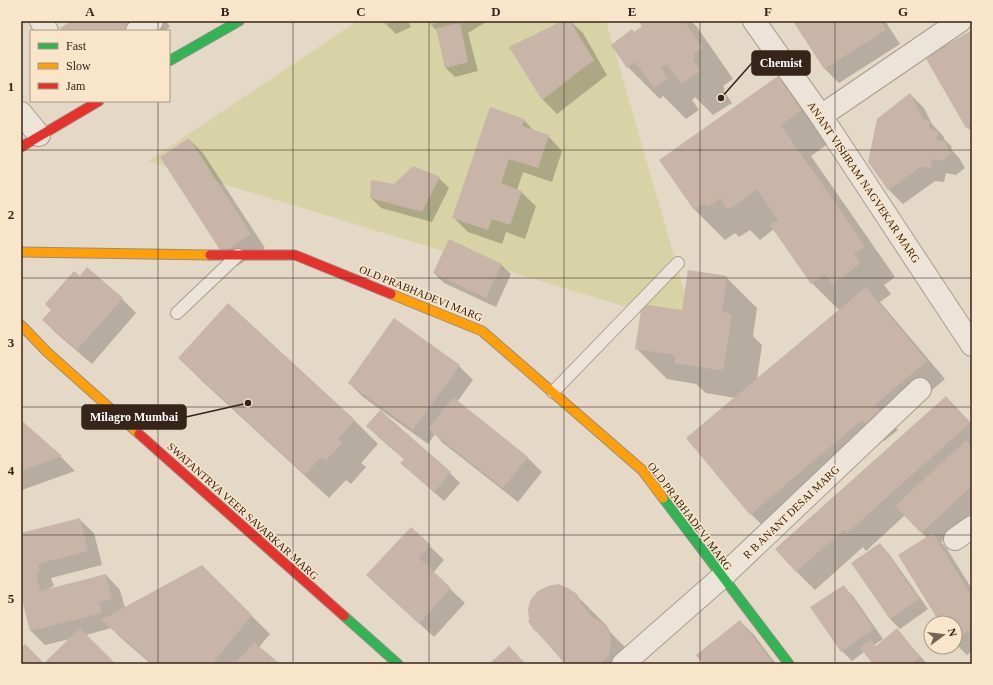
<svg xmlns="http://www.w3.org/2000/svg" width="993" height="685" font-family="'Times New Roman',serif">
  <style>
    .green { fill: #d8d3a7 }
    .shadow { fill: #0003 }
    .building { fill: #c8b5a7 }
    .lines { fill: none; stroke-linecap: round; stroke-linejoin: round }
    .lane-casing { stroke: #a89d91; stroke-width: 14 }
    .street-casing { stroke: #a89d91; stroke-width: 24 }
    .fast-casing { stroke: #988c81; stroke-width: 11 }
    .slow-casing { stroke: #988c81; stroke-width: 11 }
    .jam-casing { stroke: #988c81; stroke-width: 11 }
    .lane { stroke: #ece4d9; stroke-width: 12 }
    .street { stroke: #ece4d9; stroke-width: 22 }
    .fast { stroke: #30b455; stroke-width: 9 }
    .slow { stroke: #ff9f0a; stroke-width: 9 }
    .jam { stroke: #e5322d; stroke-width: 9 }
    .grid { fill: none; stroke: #362419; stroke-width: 1; stroke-opacity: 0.55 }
    .labels { text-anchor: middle; stroke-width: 3; stroke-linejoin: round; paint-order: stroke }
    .street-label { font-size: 11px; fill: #362419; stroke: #f8e5ca }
    .leader { fill: none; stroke: #362419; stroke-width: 1.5 }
    .callout-dot { fill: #362419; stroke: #f8e5ca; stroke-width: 1.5 }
    .callout { fill: #362419; stroke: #362419; stroke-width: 1.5 }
    .callout-label { font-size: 12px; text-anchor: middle; font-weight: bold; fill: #fff }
    .neatline { fill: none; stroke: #362419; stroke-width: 1.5 }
    .grid-label { font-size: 13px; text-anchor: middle; font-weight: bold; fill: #362419 }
  </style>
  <rect width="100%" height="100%" fill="#e4d8c7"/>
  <path class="green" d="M357,21H606L695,328L148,161Z"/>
  <g class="shadow">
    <path d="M73,21H166L170,27L164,31H63Z"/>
    <path d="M384,21H408L411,27L396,34L386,24Z"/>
    <path d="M429,21H488L468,33L478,71L455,77L445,67L438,32L432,26Z"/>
    <path d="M565,21H570L583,33L607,75L557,114L543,100L511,48Z"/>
    <path d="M640,21H691L697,27L733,79L723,86L725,89L723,90L732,103L713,115L695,97L692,100L699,110L686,119L663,96L660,99L628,67L612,45L632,30L635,33L643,27Z"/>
    <path d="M795,21H885L900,44L839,83L825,69Z"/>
    <path d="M972,31V132L967,127Z"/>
    <path d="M778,77L808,108L832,141L811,156L895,277L884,285L891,294L880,302L945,379L892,424L898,430L884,441L881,438L769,532L751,514L687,438L735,398L706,393L696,384L667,379L636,348L726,277L757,308L753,336L762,345L757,379L839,310L812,283L774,229L760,240L750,230L739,237L735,233L725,240L695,210L660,160Z"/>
    <path d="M910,94L924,108L932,124L944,137V139L952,147L951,149L959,158L965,168L956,175L946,173L944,182L935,181L903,204L889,190L869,162Z"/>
    <path d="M524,120L535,132L548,136L562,151L552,182L523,172L517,190L521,192L536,206L525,239L506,232L502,244L468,232L453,217Z"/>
    <path d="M189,139L203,153L265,248L237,266L223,252Z"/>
    <path d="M439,178L449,188L432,222L381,208L371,198L395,185Z"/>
    <path d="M501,265L511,274L496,307L444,283L434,273Z"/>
    <path d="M80,278L122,299L136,313L92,364L57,334L43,320Z"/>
    <path d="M228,304L355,421L378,444L361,463L366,467L351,484L346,480L329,498L203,382L179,358Z"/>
    <path d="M459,366L473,380L457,402L528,458L542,472L518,502L443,443L435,434L428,444L363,397L349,383Z"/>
    <path d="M946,397L972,424V513L941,542L947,549L972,589V651L967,655L955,643V623H942L927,538L905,515L866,551L863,547L815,590L797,572L777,549Z"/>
    <path d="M381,411L450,473L460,483L444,501L411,472L405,460L377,436Z"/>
    <path d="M21,421L61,457L75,471L22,490L21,489Z"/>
    <path d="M79,519L94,533L102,565L51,578L54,586L49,588L50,590L106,575L120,590L125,608L202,567L270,634L259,647L279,664H151L121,638L111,628L86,635L115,664H45L70,639L45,645L31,631L21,592V534Z"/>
    <path d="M411,528L444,560L433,573L465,603L434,637L382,589Z"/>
    <path d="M880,544L889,554L928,609L900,629L890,619L852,563Z"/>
    <path d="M843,586L853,596L883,639L874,645L876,647L897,630L906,640L927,664H874L864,652L852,661L842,651Z"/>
    <path d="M576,595L607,626L610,632L635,657L639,664H566Z"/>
    <path d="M740,621L754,635L776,664H704Z"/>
  </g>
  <g class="building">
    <path d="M71,21H144L129,31H62L60,28Z"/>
    <path d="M383,21H393L385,25Z"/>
    <path d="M428,21H440L431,26Z"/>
    <path d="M562,21H570L594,60L542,100L509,47Z"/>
    <path d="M638,21H684L703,48L693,54L695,57L693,59L701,71L681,84L667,64L661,68L668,78L654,88L635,62L627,68L611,45L632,29L634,32L642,26L638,22Z"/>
    <path d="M793,21H881L886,30L824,69Z"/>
    <path d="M460,23L468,62L445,68L436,28Z"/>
    <path d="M972,30V125L966,128L925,57Z"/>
    <path d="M778,76L802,110L781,125L865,246L854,254L861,263L832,284L825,274L811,284L770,225L778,220L757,189L728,210L720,198L708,207L705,203L694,210L659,160Z"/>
    <path d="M910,93L923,119L930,122L929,129L938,132L936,140L945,142L951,154L941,161L932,159L930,168L921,167L888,190L868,162L877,119Z"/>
    <path d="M490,107L524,119L522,126L549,135L538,168L509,159L501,183L522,191L510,225L492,219L488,230L452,218Z"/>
    <path d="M189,138L251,234L222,253L160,157Z"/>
    <path d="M413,166L440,177L422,212L370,198L371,180L394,184Z"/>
    <path d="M449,239L502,264L486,298L433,273Z"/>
    <path d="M87,267L123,298L77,350L42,320L51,310L45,304L74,271L80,276Z"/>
    <path d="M688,270L727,276L722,312L732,314L723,371L674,363L675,355L635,349L642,304L682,310Z"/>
    <path d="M866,287L927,361L875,405L880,411L865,424L862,420L750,515L686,438Z"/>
    <path d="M228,303L355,420L338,439L342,443L326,461L321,457L305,475L178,358Z"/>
    <path d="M394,318L460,365L413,430L348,383Z"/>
    <path d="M946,396L970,423L847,533L844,530L796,572L775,549Z"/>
    <path d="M453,397L528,457L503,488L428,429Z"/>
    <path d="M380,410L451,472L434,492L400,463L404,459L366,426Z"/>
    <path d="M21,420L62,456L21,471Z"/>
    <path d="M966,440L972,447V486L921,533L895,506Z"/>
    <path d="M80,518L88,551L38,564L40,572L36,574L40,591L106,574L112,599L99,602L102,613L30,631L21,596V533Z"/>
    <path d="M411,527L431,545L419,558L451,588L419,624L366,575Z"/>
    <path d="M933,533L972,597V629L955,639V623H940L898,555Z"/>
    <path d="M880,543L919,599L890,619L851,563Z"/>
    <path d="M202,565L252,615L212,664H153L101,620Z"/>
    <path d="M558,584L568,588L577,594L582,605L593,618L596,619L605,625L610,634L611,645L609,655L601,664H565L537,632L534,630L528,621L529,620L528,609L531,599L538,591L548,586Z"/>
    <path d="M844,585L874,629L841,652L810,607Z"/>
    <path d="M740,620L774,664H703L696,655Z"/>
    <path d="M80,628L116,664H21V648L25,644L44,663Z"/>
    <path d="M897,628L920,657L911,664H873L860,648L870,640L876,646Z"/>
    <path d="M254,642L280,664H235Z"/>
    <path d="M509,646L526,664H489Z"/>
  </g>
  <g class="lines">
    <defs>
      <g id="lane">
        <path d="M177,313L238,255"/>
        <path d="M553,392L678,263"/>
      </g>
      <g id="street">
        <path d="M41,21L47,31"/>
        <path d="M754,21L821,116L972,345"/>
        <path d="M137,31L152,21"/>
        <path d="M21,113L39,135"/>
        <path d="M821,116L960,21"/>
        <path d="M955,539L972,527"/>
        <path d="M623,664L722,577L920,389"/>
      </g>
      <g id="fast">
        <path d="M169,61L239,21"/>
        <path d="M663,498L789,664"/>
        <path d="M344,616L398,664"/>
      </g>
      <g id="slow">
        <path d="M21,252L210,255"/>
        <path d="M391,294L482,331L642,470L663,498"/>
        <path d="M21,325L47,352L139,434"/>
      </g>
      <g id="jam">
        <path d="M21,147L99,101"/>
        <path d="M210,255H295L391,294"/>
        <path d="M139,434L344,616"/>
      </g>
    </defs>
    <use href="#lane" class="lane-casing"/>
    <use href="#street" class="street-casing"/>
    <use href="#fast" class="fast-casing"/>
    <use href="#slow" class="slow-casing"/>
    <use href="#jam" class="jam-casing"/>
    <use href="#lane" class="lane"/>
    <use href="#street" class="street"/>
    <use href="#fast" class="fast"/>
    <use href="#slow" class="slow"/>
    <use href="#jam" class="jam"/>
  </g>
  <path class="grid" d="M158,21V31M293,21V664M429,21V664M564,21V664M700,21V664M835,21V664M158,101V664M21,150H972M21,278H972M21,407H972M21,535H972"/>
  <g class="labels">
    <g class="street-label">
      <text transform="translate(864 182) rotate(56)" y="4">ANANT VISHRAM NAGVEKAR MARG</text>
      <text transform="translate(421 293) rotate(22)" y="4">OLD PRABHADEVI MARG</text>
      <text transform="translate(243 511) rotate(42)" y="4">SWATANTRYA VEER SAVARKAR MARG</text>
      <text transform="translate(791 512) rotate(-44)" y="4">R B ANANT DESAI MARG</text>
      <text transform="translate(690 516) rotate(53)" y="4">OLD PRABHADEVI MARG</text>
    </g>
  </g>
  <path class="leader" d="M721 98L752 63M248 403L186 417"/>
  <g class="callout-dot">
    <circle cx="721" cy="98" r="4"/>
    <circle cx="248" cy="403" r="4"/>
  </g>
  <g class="callout">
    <rect x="752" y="51" width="58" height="24" rx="4"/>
    <rect x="82" y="405" width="104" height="24" rx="4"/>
  </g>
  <g class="callout-label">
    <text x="781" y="67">Chemist</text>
    <text x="134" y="421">Milagro Mumbai</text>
  </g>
  <rect width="993" height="685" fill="none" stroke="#f8e5ca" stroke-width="44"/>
  <rect x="30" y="30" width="140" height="72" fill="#f8e5ca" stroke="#aa9883"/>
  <rect x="38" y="43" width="20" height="6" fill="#30b455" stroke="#aa9883"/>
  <text x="66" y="50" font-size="12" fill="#362419">Fast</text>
  <rect x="38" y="63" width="20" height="6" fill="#ff9f0a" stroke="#aa9883"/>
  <text x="66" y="70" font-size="12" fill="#362419">Slow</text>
  <rect x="38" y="83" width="20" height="6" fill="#e5322d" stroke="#aa9883"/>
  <text x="66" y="90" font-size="12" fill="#362419">Jam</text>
  <g transform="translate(943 635) rotate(75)"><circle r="19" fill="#f8e5ca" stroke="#aa9883"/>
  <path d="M0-3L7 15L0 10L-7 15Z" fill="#736356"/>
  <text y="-6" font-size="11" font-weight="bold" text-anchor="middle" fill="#362419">N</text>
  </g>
  <rect x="22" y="22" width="949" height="641" class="neatline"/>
  <g class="grid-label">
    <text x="90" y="16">A</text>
    <text x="225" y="16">B</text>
    <text x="361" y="16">C</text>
    <text x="496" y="16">D</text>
    <text x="632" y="16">E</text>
    <text x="768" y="16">F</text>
    <text x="903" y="16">G</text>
    <text x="11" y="91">1</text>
    <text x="11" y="219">2</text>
    <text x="11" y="347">3</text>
    <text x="11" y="475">4</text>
    <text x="11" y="603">5</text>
  </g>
</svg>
